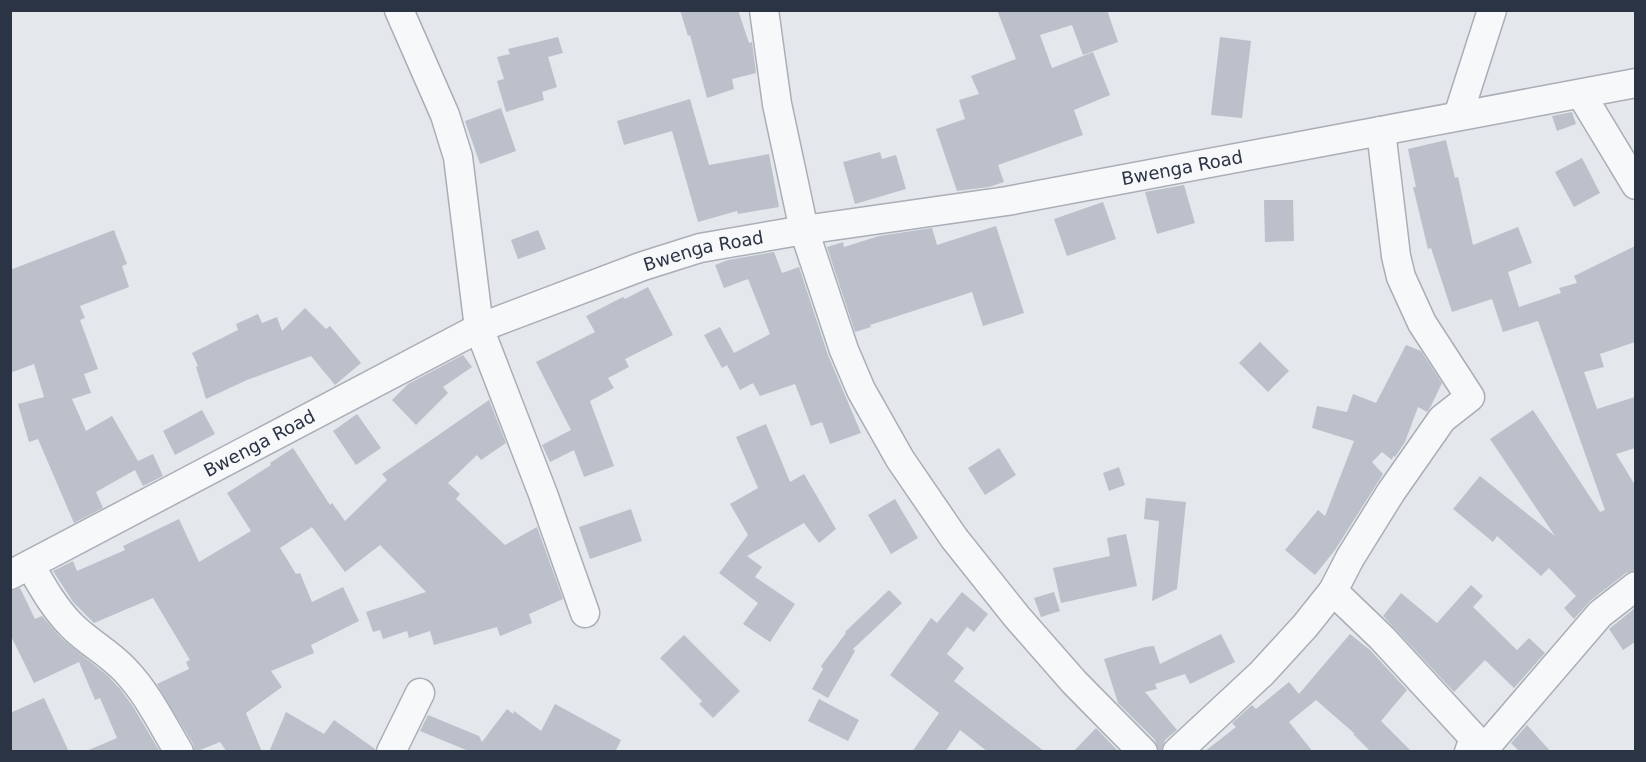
<svg xmlns="http://www.w3.org/2000/svg" width="1646" height="762" font-family="'DejaVu Sans',sans-serif">
  <style>
    .building { fill: #bbc0ca }
    .lines { fill: none; stroke-linecap: round; stroke-linejoin: round }
    .minor-casing { stroke: #a9aeb7; stroke-width: 31 }
    .minor { stroke: #f7f8fa; stroke-width: 28 }
    .labels { text-anchor: middle; stroke-width: 4.5; stroke-linejoin: round; paint-order: stroke }
    .street-label { font-size: 18px; fill: #2b3445; stroke: #f4f6f9 }
  </style>
  <rect width="100%" height="100%" fill="#e4e7ec"/>
  <g class="building">
    <path d="M680,10H738L749,43L752,42L756,73L732,79L734,89L707,98L690,35L688,36Z"/>
    <path d="M997,10H1107L1118,42L1083,55L1072,25L1040,35L1052,68L1093,52L1110,95L1074,110L1083,135L998,165L1004,182L989,187L957,191L936,129L965,119L959,100L979,94L971,76L1016,59Z"/>
    <path d="M558,37L563,53L548,57L557,87L542,92L544,100L506,112L497,81L504,79L497,57L510,54L508,49Z"/>
    <path d="M1220,37L1251,41L1242,118L1211,115Z"/>
    <path d="M690,99L709,165L769,154L779,207L738,214L737,211L698,222L672,131L624,145L617,121Z"/>
    <path d="M501,108L516,151L480,164L465,121Z"/>
    <path d="M1572,112L1576,124L1557,131L1552,116Z"/>
    <path d="M1446,140L1455,178L1458,177L1473,245L1518,227L1532,263L1508,272L1519,307L1561,293L1559,288L1577,283L1574,276L1635,246V342L1600,354L1604,367L1584,372L1597,409L1635,397V448L1616,454L1635,485V570L1626,573L1590,601L1574,619L1564,608L1576,596L1549,568L1541,576L1497,536L1493,542L1453,509L1480,476L1555,536L1490,439L1533,410L1600,512L1605,510L1538,321L1503,332L1492,299L1452,312L1431,248L1428,249L1413,187H1416L1408,149Z"/>
    <path d="M880,152L882,159L896,155L906,189L855,204L843,162Z"/>
    <path d="M1582,158L1600,193L1574,207L1555,172Z"/>
    <path d="M1184,185L1195,223L1157,234L1145,192Z"/>
    <path d="M1264,200H1293L1294,241L1265,242Z"/>
    <path d="M1103,202L1116,239L1067,256L1054,219Z"/>
    <path d="M996,226L1024,313L983,326L972,292L870,325L871,327L855,332L827,247L843,242L844,247L879,236L932,228L937,245Z"/>
    <path d="M114,230L127,264L122,266L129,287L80,306L85,318L80,320L98,369L84,374L91,393L72,399L86,431L112,416L138,461L153,454L163,476L143,486L135,470L96,492L103,508L74,523L38,439L29,442L18,404L44,397L34,364L10,373V270Z"/>
    <path d="M538,230L546,249L518,259L511,240Z"/>
    <path d="M774,252L782,273L799,267L828,355L861,433L830,444L822,422L811,426L795,384L760,396L753,383L740,390L727,365L722,368L704,335L720,327L734,353L770,334L748,279L724,288L715,265L728,260Z"/>
    <path d="M648,287L673,335L625,359L629,367L608,378L614,388L590,401L614,466L584,477L574,450L550,462L542,445L571,430L536,362L595,332L586,316L623,297L625,299Z"/>
    <path d="M305,308L326,329L330,326L361,363L335,385L311,356L247,380L206,399L196,367L198,366L192,353L238,330L236,324L258,314L262,323L277,317L282,331Z"/>
    <path d="M1260,342L1289,371L1268,392L1239,363Z"/>
    <path d="M1406,345L1421,351L1442,383L1431,406L1427,412L1418,407L1405,442L1395,457L1393,456L1392,460L1382,452L1372,462L1383,474L1335,550L1315,575L1285,550L1318,510L1325,516L1354,441L1312,428L1317,406L1347,412L1353,394L1376,403Z"/>
    <path d="M463,355L472,367L443,387L448,393L416,425L392,400L408,384Z"/>
    <path d="M489,400L506,443L481,460L477,455L448,483L460,494L456,499L505,545L537,527L563,599L529,614L532,623L500,636L497,627L434,645L430,631L409,638L407,631L383,639L380,630L373,632L366,612L426,592L380,545L345,572L312,527L280,548L296,574L300,573L312,602L343,587L359,621L311,645L314,653L271,671L282,687L246,713L262,752H227L220,742L195,752L193,744L157,684L189,669L186,662L190,660L153,598L94,623L73,602L53,571L73,561L77,571L125,550L123,546L179,519L199,562L251,531L227,493L271,465L270,463L293,448L330,505L332,503L345,521L387,480L382,474Z"/>
    <path d="M202,410L215,434L175,455L163,431Z"/>
    <path d="M357,414L381,448L356,465L333,431Z"/>
    <path d="M766,424L790,482L804,474L836,529L819,543L804,523L747,556L762,567L755,577L795,604L770,642L743,624L758,603L719,573L748,535L730,504L758,488L736,437Z"/>
    <path d="M999,448L1016,475L985,495L968,468Z"/>
    <path d="M1119,467L1125,485L1109,491L1103,473Z"/>
    <path d="M1146,498L1186,502L1177,589L1152,601L1159,521L1144,519Z"/>
    <path d="M895,499L918,538L891,554L868,515Z"/>
    <path d="M631,509L642,541L590,559L579,527Z"/>
    <path d="M1126,534L1137,586L1061,603L1053,568L1110,556L1107,538Z"/>
    <path d="M1471,585L1483,596L1473,607L1517,650L1529,638L1545,653L1514,688L1485,660L1454,692L1383,616L1401,593L1437,623Z"/>
    <path d="M20,588L35,619L42,616L61,638L108,676L121,690L134,708L160,752H84L117,738L100,698L95,700L79,662L34,683L10,634V591Z"/>
    <path d="M889,590L902,603L853,649L855,651L828,698L812,689L823,669L821,666L846,633L845,632Z"/>
    <path d="M962,592L988,614L974,632L967,627L947,654L964,668L954,681L1045,752H988L960,730L945,752H912L939,713L890,675L931,618L937,623Z"/>
    <path d="M1054,592L1060,611L1041,617L1034,598Z"/>
    <path d="M1635,608V642L1623,650L1609,629Z"/>
    <path d="M1221,634L1235,662L1190,684L1185,674L1155,684L1157,689L1145,692L1177,730L1165,740L1161,752H1159L1155,740L1118,703L1104,659L1145,647L1154,646L1160,664Z"/>
    <path d="M1350,634L1370,650L1407,690L1381,721L1412,752H1371L1353,734H1355L1316,700L1289,722L1313,752H1204L1236,727L1232,723L1252,705L1256,709L1289,682L1299,694Z"/>
    <path d="M684,635L740,691L713,718L699,704L702,701L660,658Z"/>
    <path d="M44,698L69,752H10V713Z"/>
    <path d="M819,699L859,720L848,741L808,721Z"/>
    <path d="M555,704L621,740L615,752H471L420,731L428,715L479,736L482,742L507,709L513,714L514,711L541,731Z"/>
    <path d="M286,712L324,734L334,720L375,749V752H269Z"/>
    <path d="M1527,725L1551,752H1520L1511,743Z"/>
    <path d="M1096,728L1119,752H1073Z"/>
  </g>
  <g class="lines">
    <defs>
      <g id="minor">
        <path d="M399,10L445,115L458,157L479,328L543,494L585,613"/>
        <path d="M764,10L777,104L804,230L844,350L861,390L900,459L954,538L1017,617L1074,682L1143,752"/>
        <path d="M1581,94L1636,185"/>
        <path d="M1458,116L1492,10"/>
        <path d="M30,565C42,586 54,608 72,626C88,642 109,653 125,670C148,694 162,724 179,752"/>
        <path id="s1" d="M10,575L479,328L643,266L700,248L804,230L1007,201L1636,83"/>
        <path d="M1333,591L1382,638L1474,738L1469,752"/>
        <path d="M1484,749L1600,614L1636,586"/>
        <path d="M391,752L420,693"/>
        <path d="M1177,752L1262,673L1305,626L1333,591L1350,558L1391,492L1442,419L1470,397L1422,323L1401,277L1396,256L1381,131"/>
      </g>
    </defs>
    <use href="#minor" class="minor-casing"/>
    <use href="#minor" class="minor"/>
  </g>
  <g class="labels">
    <g class="street-label">
      <text dy="6" stroke="none"><textPath href="#s1" startOffset="1254">Bwenga Road</textPath></text>
      <text dy="6" stroke="none"><textPath href="#s1" startOffset="768">Bwenga Road</textPath></text>
      <text dy="6" stroke="none"><textPath href="#s1" startOffset="282">Bwenga Road</textPath></text>
    </g>
  </g>
  <rect width="1646" height="762" fill="none" stroke="#2b3445" stroke-width="24"/>
</svg>
